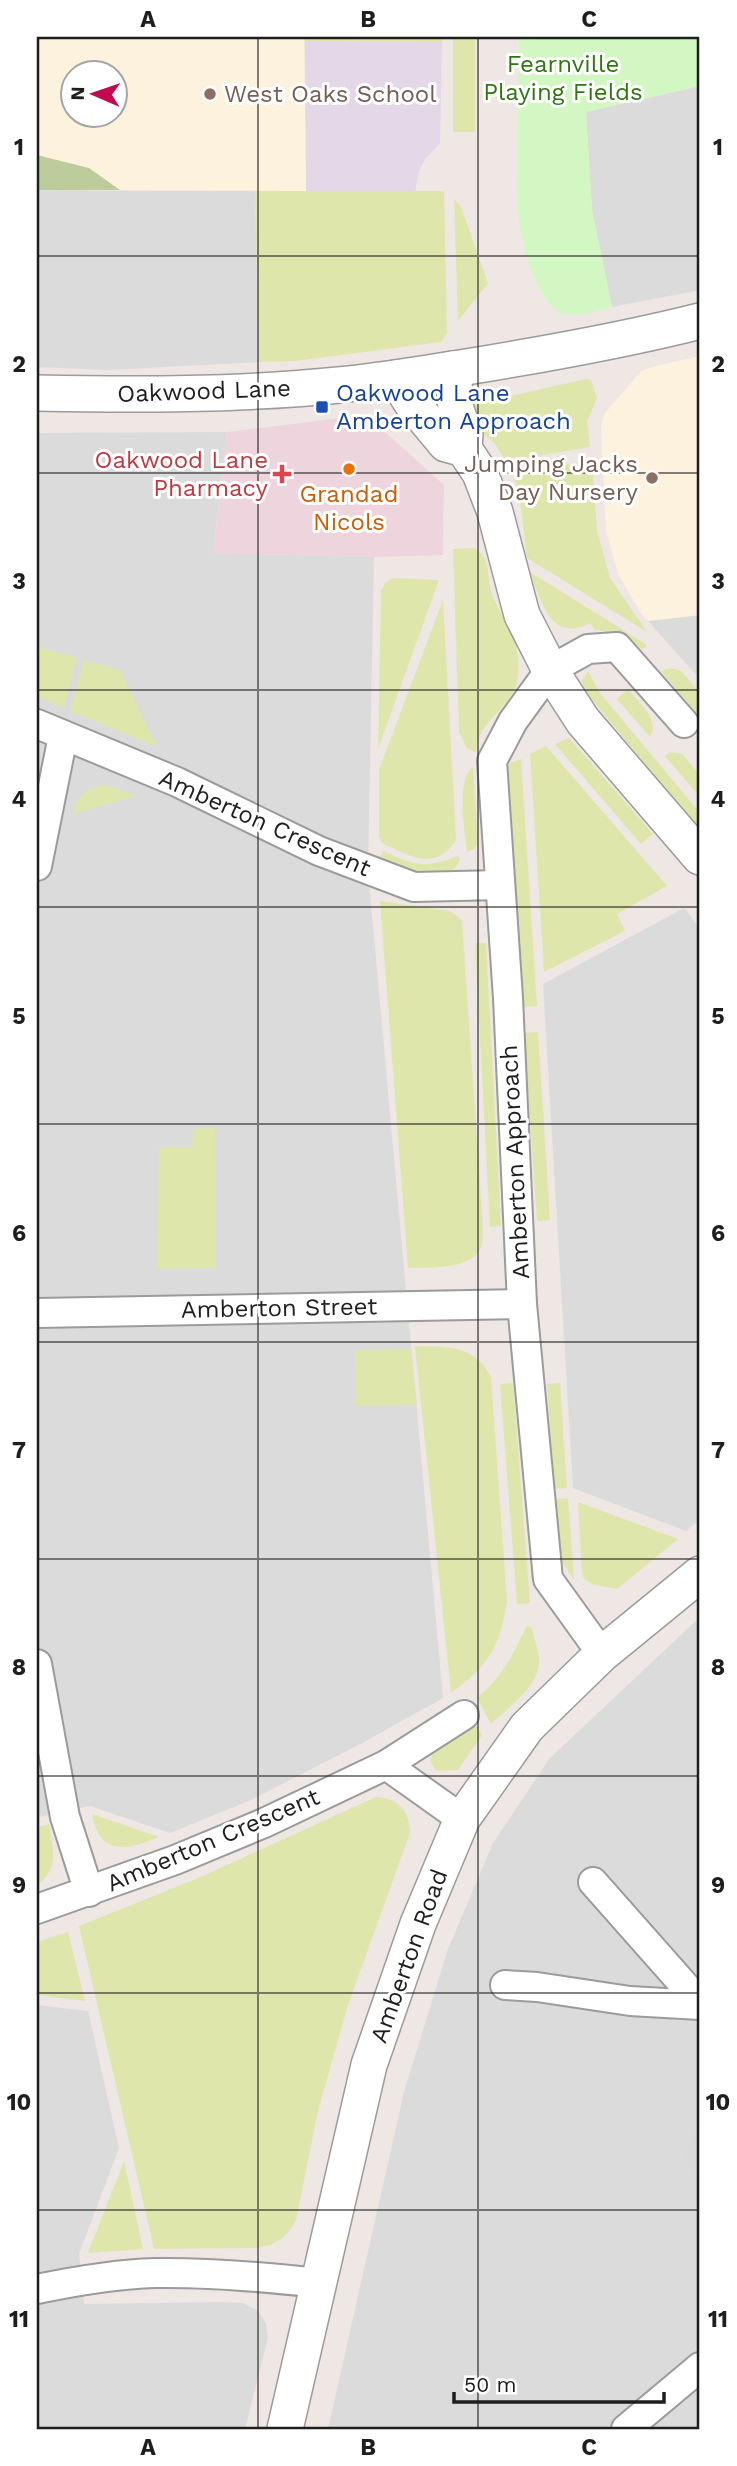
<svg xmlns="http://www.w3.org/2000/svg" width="737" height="2466" font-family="'Work Sans',sans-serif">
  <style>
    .residential { fill: #dcdbdb }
    .commercial { fill: #eed4dd }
    .industrial { fill: #e4d7e7 }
    .education { fill: #fdf2de; fill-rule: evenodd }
    .grass { fill: #dfe6ac }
    .forest { fill: #bccc9b }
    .park { fill: #d2f7c3 }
    .parking { fill: #dadada }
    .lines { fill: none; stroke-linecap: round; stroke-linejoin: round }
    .minor-casing { stroke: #9b9b9b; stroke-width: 32 }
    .tertiary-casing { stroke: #9b9b9b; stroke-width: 38 }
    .minor { stroke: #fff; stroke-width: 28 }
    .tertiary { stroke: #fff; stroke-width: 35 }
    .grid { fill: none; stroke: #1e1e1e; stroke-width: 2; stroke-opacity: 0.55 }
    .education-dot { fill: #8d6e63; stroke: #fff; stroke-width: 2.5 }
    .transit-dot { fill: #1a4fb4; stroke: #fff; stroke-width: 2.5 }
    .food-dot { fill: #e8710a; stroke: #fff; stroke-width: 2.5 }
    .health-dot { fill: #e0444e; stroke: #fff; stroke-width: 2.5 }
    .labels { text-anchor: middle; stroke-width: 6; stroke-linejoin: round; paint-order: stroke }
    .park-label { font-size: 24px; fill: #2f7711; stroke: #fff }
    .education-label { font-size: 24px; fill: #785e54; stroke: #fff; text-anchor: start }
    .street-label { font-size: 24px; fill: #1e1e1e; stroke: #fff }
    .transit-label { font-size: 24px; fill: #164399; stroke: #fff; text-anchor: start }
    .health-label { font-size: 24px; fill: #be3a42; stroke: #fff; text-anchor: end }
    .food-label { font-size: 24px; fill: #c56008; stroke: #fff }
    .neatline { fill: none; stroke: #1e1e1e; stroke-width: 2.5 }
    .grid-label { font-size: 23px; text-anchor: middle; font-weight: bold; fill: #1e1e1e }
  </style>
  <rect width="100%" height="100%" fill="#eee7e4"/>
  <g class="residential">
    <path d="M700,86V290L612,307L592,210L586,112Z"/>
    <path d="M37,190L255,191L259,362L107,370L37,367Z"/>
    <path d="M227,432L213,553L374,557L368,871L443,1698L364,1742L251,1800L170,1833L90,1806L39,1817L37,1820V433Z"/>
    <path d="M700,615V679L648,621Z"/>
    <path d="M684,908L700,928V1519L686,1531L573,1488L543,984Z"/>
    <path d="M700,1617V2429H328L404,2092L448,1949L493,1843L550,1758Z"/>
    <path d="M37,2005L88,2011L119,2148L79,2254L84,2304L222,2302L243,2303L257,2310L266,2323L268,2338L245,2429H37Z"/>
  </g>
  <path class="commercial" d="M366,415L444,485L443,555L374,557L213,553L227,432Z"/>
  <path class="industrial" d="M305,41L442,42L440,143L426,158L419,171L415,192L306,191Z"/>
  <g class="education">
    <path d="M37,37H304L306,191L37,190ZM74,74H116V116H74Z"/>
    <path d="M700,356V615L648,621L642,615L618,574L606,531L601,425L605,413L641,371L652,367Z"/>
  </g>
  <g class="grass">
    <path d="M304,37H442V42L305,41Z"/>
    <rect x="453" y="37" width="22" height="95"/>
    <path d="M255,191H444L447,333L441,342L295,361L259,362Z"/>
    <path d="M454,199L461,207L488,283L458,321Z"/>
    <path d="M586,379L591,380L597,398L587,421L590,447L506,461L495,444L469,420L471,409L475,404Z"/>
    <path d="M592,460L597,531L610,578L647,632L527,558L521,508L513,474Z"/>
    <path d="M474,548C491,556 487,576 491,591C497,610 511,627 516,646C519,658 520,678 515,689C503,713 477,724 476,753L467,748L459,732L453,549Z"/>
    <path d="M530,572L647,645L643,650C627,637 615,632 595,630L590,623C551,644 541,601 530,572Z"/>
    <path d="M393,578L439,580L378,749L381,591L385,583Z"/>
    <path d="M443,600L456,840C435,872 411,856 383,844L379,837V770Z"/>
    <path d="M38,647L77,658L64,708L37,696Z"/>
    <path d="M84,660L120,670L157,747L70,711Z"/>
    <path d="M671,668L681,671L700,693V717L661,671Z"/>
    <path d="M588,671L600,693L700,813V830L584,690L582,681Z"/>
    <path d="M628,689C638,702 661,720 650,737L617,699Z"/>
    <path d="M569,738L653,834L641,844L555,744Z"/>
    <path d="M546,746L667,886L617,914L625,931L544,972L530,754Z"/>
    <path d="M671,752L682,754L700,775V797L665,756Z"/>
    <path d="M521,759L537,1006L523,1007L507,769L510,763Z"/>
    <path d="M473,767L478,842L474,849L467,852C465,831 455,780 473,767Z"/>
    <path d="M102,785L111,786L135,796L73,814C78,797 84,789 102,785Z"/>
    <path d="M383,851C417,866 423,869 458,856L460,859C450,890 399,867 380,858Z"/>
    <path d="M380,901L450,911L462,920L483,1228C482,1233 483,1239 482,1244C476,1271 429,1267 408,1268Z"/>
    <path d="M475,943H486L501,1226L490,1227Z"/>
    <path d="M538,1032L550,1220L537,1221L524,1033Z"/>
    <path d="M215,1128L216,1268L157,1269L159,1148H192L193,1129Z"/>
    <path d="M415,1346C448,1347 474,1344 491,1377L507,1601C500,1647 488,1666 451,1693Z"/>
    <path d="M411,1349L417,1405L356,1406L355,1350Z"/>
    <path d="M513,1383L530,1603L517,1604L500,1384Z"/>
    <path d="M560,1383L567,1488L554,1489L547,1384Z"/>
    <path d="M568,1498L574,1580L562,1562L555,1499Z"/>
    <path d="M578,1502L678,1539L617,1589L594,1585L584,1579L582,1573Z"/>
    <path d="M527,1625L532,1628C534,1639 539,1651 539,1662C538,1688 507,1708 491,1724L477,1697C502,1678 514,1653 527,1625Z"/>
    <path d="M477,1726L482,1735L458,1770L436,1771L430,1761L434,1749Z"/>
    <path d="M376,1797C398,1798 410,1811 410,1833L348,2005L318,2111L296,2220C287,2238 276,2245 256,2248L154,2249L79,1926L196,1879Z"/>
    <path d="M92,1814L159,1837C127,1850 100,1857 92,1814Z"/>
    <path d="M49,1824C53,1848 60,1869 37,1885V1831L39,1827Z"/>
    <path d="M68,1932L85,2001L37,1995V1942Z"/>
    <path d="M124,2161L143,2249L88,2253Z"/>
  </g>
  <path class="forest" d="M37,155L89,168L120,190H37Z"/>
  <path class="park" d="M519,37H700V86L586,112L592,210L612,307C598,310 579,318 564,314C538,306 522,245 519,220C516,197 517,173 518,150C518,112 519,75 519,37Z"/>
  <path class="parking" d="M700,2121V2180L682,2159Z"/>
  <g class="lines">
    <defs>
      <g id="minor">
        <path d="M37,724L177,782L319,851L414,887L500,885"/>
        <path d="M37,866L63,736"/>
        <path d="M37,1313L522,1304"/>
        <path d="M602,1654L548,1579L522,1304L508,998L492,761L513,721L550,670L588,649L617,647L684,723"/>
        <path d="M37,1664L65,1817L89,1892"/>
        <path d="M386,1765L462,1819"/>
        <path d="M593,1882L700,2003"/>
        <path d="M37,1909L175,1860L264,1823L386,1765L464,1715"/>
        <path d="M505,1985L537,1987L630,2001L700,2005"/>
        <path d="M37,2289C76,2281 116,2274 155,2273C210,2272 264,2277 319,2283"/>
        <path d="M626,2429L700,2367"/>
      </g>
      <g id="tertiary">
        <path d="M453,369L456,410L465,434L464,449"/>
        <path d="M396,378L411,402L446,444L464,449L480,473L495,512L522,615L550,670L583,721L700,857"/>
        <path d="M37,393C138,395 239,395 339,385C380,381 420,374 460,368C541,355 621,341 700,321"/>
        <path d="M285,2429L369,2065L418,1924L462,1819L527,1727L602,1654L700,1574"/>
      </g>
    </defs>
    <use href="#minor" class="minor-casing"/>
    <use href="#tertiary" class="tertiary-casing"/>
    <use href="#minor" class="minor"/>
    <use href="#tertiary" class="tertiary"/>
  </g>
  <path class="grid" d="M258,37V2429M478,37V2429M37,256H700M37,473H700M37,690H700M37,907H700M37,1124H700M37,1342H700M37,1559H700M37,1776H700M37,1993H700M37,2210H700"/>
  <g class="education-dot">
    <circle cx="210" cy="94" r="7"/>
    <circle cx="652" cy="478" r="7"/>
  </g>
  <rect class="transit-dot" x="315" y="400" width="14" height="14" rx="3.5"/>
  <circle class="food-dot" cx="349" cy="469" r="7"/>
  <path class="health-dot" d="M278.5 463.5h7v7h7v7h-7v7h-7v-7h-7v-7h7z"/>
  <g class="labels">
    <g class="park-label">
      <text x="563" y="72">Fearnville<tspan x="563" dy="28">Playing Fields</tspan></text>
    </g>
    <g class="education-label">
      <text x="224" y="102">West Oaks School</text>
      <text x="638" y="472" text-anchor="end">Jumping Jacks<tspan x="638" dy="28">Day Nursery</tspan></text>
    </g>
    <g class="street-label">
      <text transform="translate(204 391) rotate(-2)" y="8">Oakwood Lane</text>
      <text transform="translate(265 823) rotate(24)" y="8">Amberton Crescent</text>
      <text transform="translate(515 1162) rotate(-93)" y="8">Amberton Approach</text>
      <text transform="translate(279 1308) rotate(-1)" y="8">Amberton Street</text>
      <text transform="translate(213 1840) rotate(-23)" y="8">Amberton Crescent</text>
      <text transform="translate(409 1956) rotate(-70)" y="8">Amberton Road</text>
    </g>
    <g class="transit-label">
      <text x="336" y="401">Oakwood Lane<tspan x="336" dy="28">Amberton Approach</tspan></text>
    </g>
    <g class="health-label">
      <text x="268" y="468">Oakwood Lane<tspan x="268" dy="28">Pharmacy</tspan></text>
    </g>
    <g class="food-label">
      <text x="349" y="502">Grandad<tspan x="349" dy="28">Nicols</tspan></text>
    </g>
  </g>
  <rect width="737" height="2466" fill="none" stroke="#ffffff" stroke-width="77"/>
  <g transform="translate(94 94) rotate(272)"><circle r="33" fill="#ffffff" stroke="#a5a5a5" stroke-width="2"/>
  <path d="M0-5L12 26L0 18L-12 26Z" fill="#c20a4f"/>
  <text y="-10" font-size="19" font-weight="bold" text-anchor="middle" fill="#1e1e1e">N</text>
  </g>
  <path d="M454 2392v10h210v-10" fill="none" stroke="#1e1e1e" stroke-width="3.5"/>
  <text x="464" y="2392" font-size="21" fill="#1e1e1e" stroke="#ffffff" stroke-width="5" paint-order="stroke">50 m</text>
  <rect x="38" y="38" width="660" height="2390" class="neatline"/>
  <g class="grid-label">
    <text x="148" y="27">A</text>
    <text x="368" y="27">B</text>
    <text x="589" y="27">C</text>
    <text x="19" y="155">1</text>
    <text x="718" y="155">1</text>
    <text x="19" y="372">2</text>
    <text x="718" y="372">2</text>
    <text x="19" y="589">3</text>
    <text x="718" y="589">3</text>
    <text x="19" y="807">4</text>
    <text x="718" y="807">4</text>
    <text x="19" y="1024">5</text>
    <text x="718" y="1024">5</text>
    <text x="19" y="1241">6</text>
    <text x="718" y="1241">6</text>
    <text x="19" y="1458">7</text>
    <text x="718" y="1458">7</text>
    <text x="19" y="1675">8</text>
    <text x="718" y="1675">8</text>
    <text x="19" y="1893">9</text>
    <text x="718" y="1893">9</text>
    <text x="19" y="2110">10</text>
    <text x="718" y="2110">10</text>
    <text x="19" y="2327">11</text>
    <text x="718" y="2327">11</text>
    <text x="148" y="2455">A</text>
    <text x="368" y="2455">B</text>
    <text x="589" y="2455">C</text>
  </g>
</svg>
